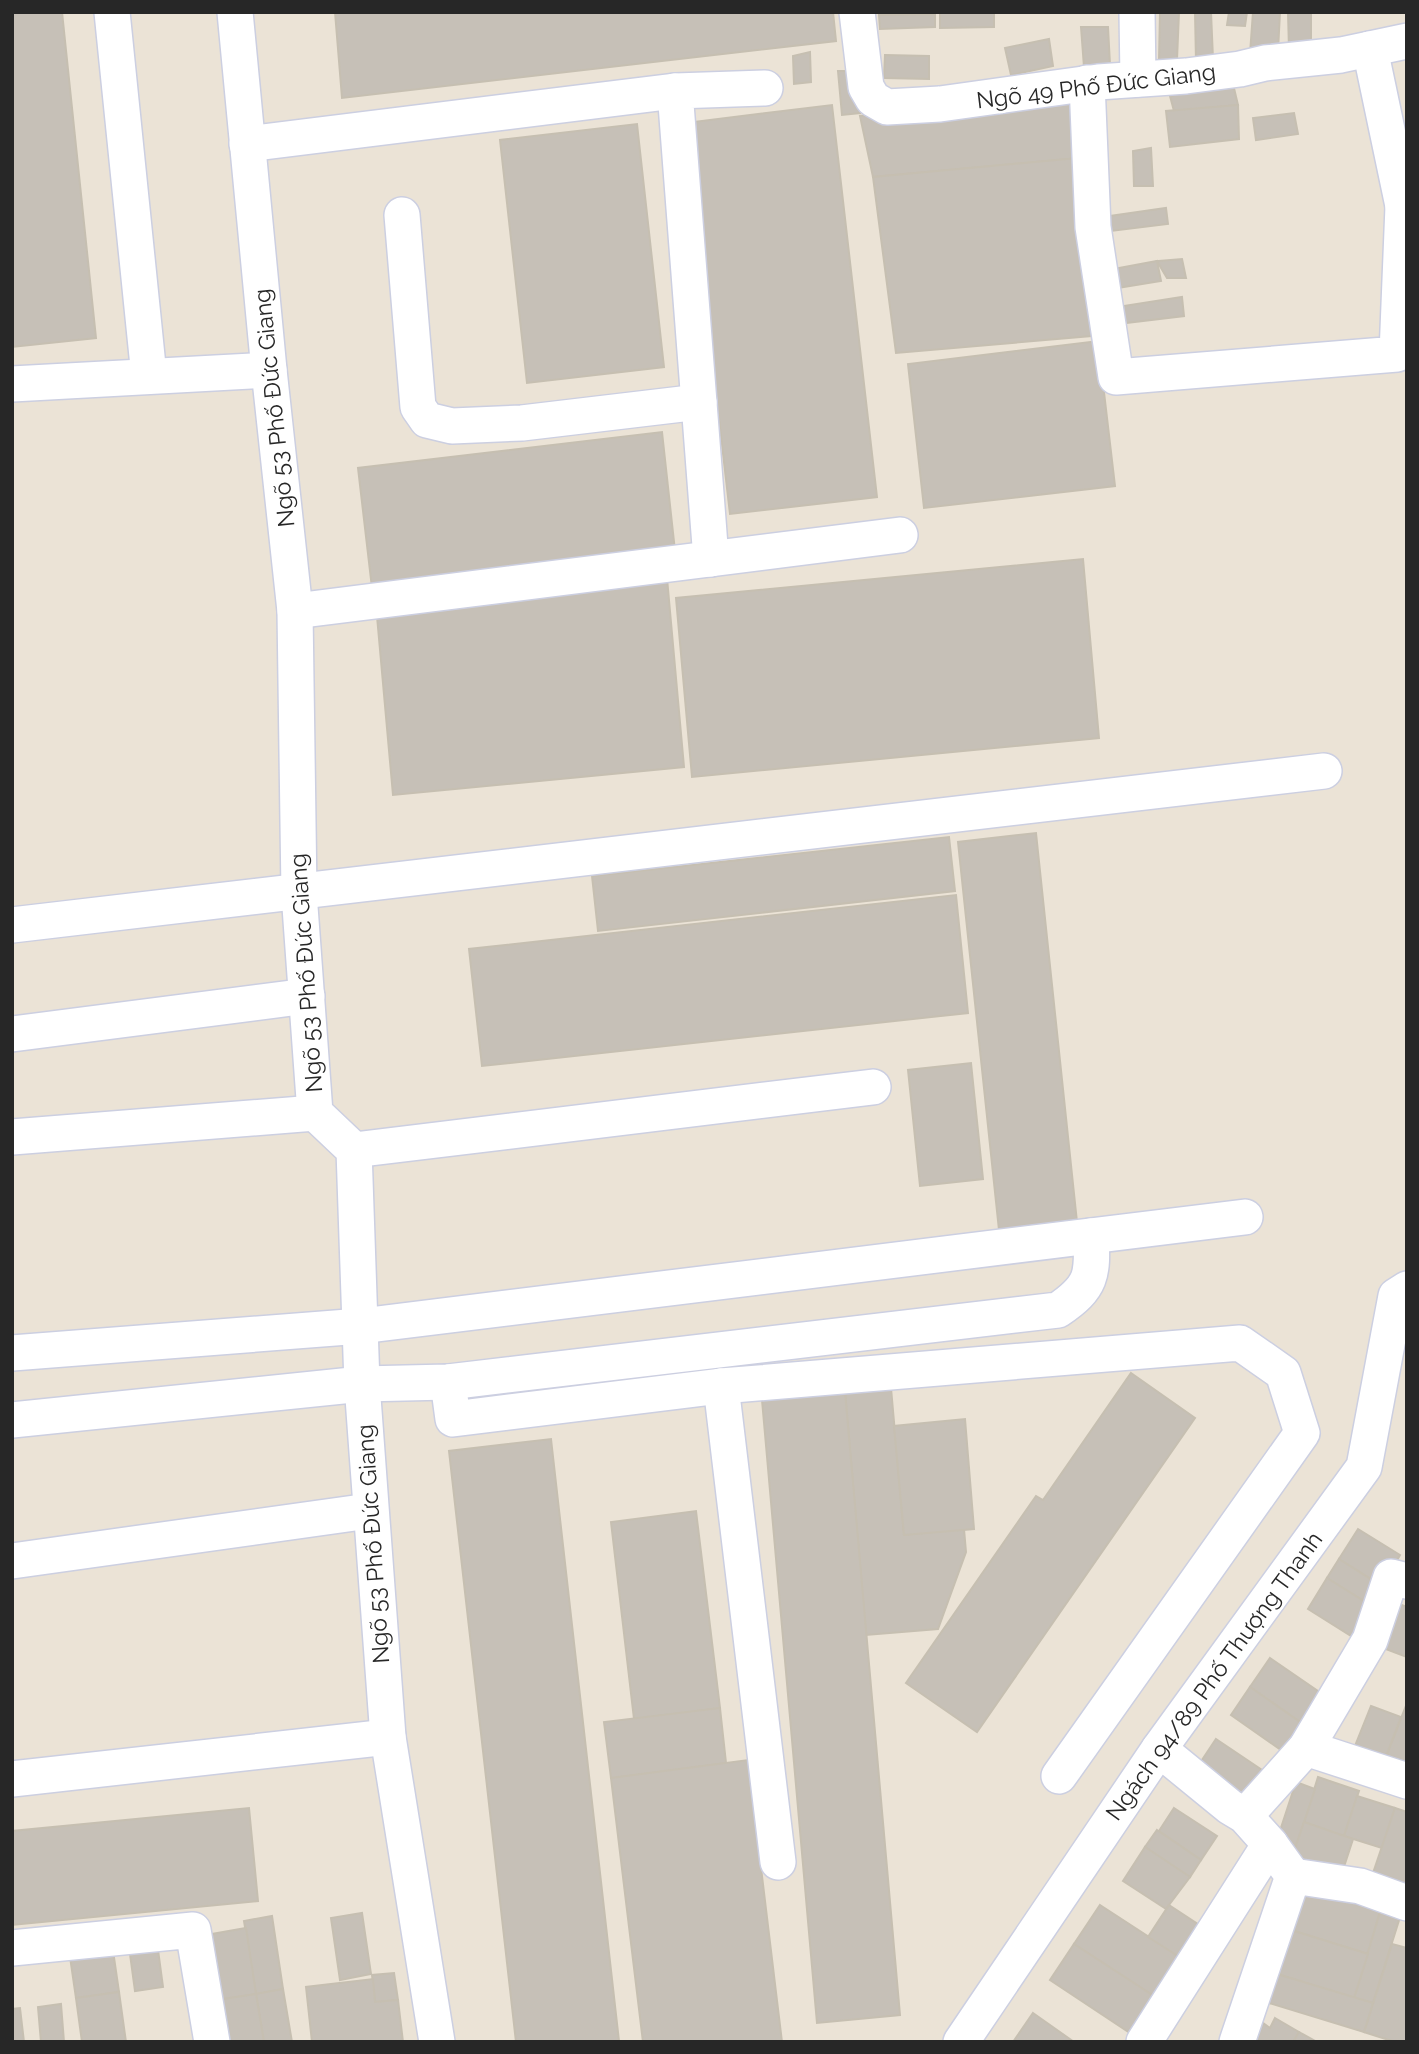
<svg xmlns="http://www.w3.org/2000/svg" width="1419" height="2054" font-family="Raleway,sans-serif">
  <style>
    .building { fill: #c6c0b7; stroke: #c6bfb1; stroke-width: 2 }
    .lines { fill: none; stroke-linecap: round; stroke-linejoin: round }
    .minor-casing { stroke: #cccfe1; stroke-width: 38 }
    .minor { stroke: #fff; stroke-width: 35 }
    .labels { text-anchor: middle; stroke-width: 5; stroke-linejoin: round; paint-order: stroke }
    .street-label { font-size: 23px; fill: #272727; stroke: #fff }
  </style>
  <rect width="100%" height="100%" fill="#ebe3d6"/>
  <g class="building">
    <path d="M12,12H62L96,338L12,347Z"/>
    <path d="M335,12H833L836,41L342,98Z"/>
    <path d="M940,12H994V27L940,28Z"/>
    <path d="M1160,12H1179L1177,60H1159Z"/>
    <path d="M1195,12H1211L1213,59L1196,61Z"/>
    <path d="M1229,12H1247L1245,26L1227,25Z"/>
    <path d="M1253,12H1280L1278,51L1250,54Z"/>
    <path d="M1288,12H1311V49L1289,50Z"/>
    <path d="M935,14V27L880,29L879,15Z"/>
    <path d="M1081,27H1108L1110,65L1084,67Z"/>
    <path d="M1049,39L1053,66L1011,75L1005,48Z"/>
    <path d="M810,52L811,82L794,84L793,56Z"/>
    <path d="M885,55L929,56V79L884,78Z"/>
    <path d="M838,71H857L860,113L842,115Z"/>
    <path d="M1233,84L1238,105L1174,111L1170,96Z"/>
    <path d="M1077,97L1078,158L873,177L860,116Z"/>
    <path d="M832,105L877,497L730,514L685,123Z"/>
    <path d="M1238,105L1239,139L1170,147L1166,111Z"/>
    <path d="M1294,113L1298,134L1256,140L1253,118Z"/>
    <path d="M637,124L664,367L527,383L500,140Z"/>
    <path d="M1151,148L1153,186H1134L1133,151Z"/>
    <path d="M1078,158L1103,335L896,353L873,177Z"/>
    <path d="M1166,208L1168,224L1103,232L1102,217Z"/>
    <path d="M1182,259L1186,278H1167L1157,261Z"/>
    <path d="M1157,261L1161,281L1111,289L1108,270Z"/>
    <path d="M1182,297L1184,316L1117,324V307Z"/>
    <path d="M1098,341L1115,486L924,508L908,364Z"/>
    <path d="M662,432L675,551L372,588L358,468Z"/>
    <path d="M1083,559L1099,738L692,777L676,598Z"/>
    <path d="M667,578L684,767L393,795L376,605Z"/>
    <path d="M1036,833L1077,1222L999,1230L958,842Z"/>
    <path d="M949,837L955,891L598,931L592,876Z"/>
    <path d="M956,895L968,1013L482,1066L469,949Z"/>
    <path d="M971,1063L983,1179L920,1186L908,1070Z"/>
    <path d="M1131,1373L1195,1418L977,1732L906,1683L1036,1496L1043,1500Z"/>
    <path d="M891,1388L904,1535L964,1529L966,1552L938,1629L866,1635L845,1392Z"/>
    <path d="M845,1392L900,2015L817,2023L762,1400Z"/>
    <path d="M965,1419L974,1529L904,1535L894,1426Z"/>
    <path d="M551,1439L619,2041L610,2042H516L449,1451Z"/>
    <path d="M696,1511L720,1708L634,1719L611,1522Z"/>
    <path d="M1358,1529L1400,1555L1382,1586L1339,1559Z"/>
    <path d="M1339,1559L1386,1589L1375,1608L1327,1578Z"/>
    <path d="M1327,1578L1375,1608L1356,1639L1308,1609Z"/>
    <path d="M1391,1601L1407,1607V1657L1375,1645Z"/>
    <path d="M1270,1658L1331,1700L1310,1729L1250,1687Z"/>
    <path d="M1250,1687L1310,1729L1291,1757L1231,1715Z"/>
    <path d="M1407,1703V1777L1382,1767Z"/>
    <path d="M1371,1706L1401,1717L1382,1767L1351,1756Z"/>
    <path d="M720,1708L726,1763L611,1778L604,1722Z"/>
    <path d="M1216,1739L1271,1776L1251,1806L1196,1769Z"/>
    <path d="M748,1760L782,2042H643L611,1778Z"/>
    <path d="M1318,1777L1359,1791L1344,1836L1304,1822Z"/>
    <path d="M1296,1782L1315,1789L1294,1852L1275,1846Z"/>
    <path d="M1357,1796L1395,1808L1382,1848L1344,1836Z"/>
    <path d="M249,1808L258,1901L12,1925V1831Z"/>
    <path d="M1174,1808L1217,1836L1201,1860L1159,1831Z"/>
    <path d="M1395,1808L1407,1812V1887L1372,1876Z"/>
    <path d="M1304,1822L1353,1839L1340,1879L1290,1863Z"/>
    <path d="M1157,1830L1201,1860L1190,1877L1145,1847Z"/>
    <path d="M1145,1847L1190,1877L1166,1909L1123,1881Z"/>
    <path d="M1305,1885L1381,1909L1368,1954L1291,1930Z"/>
    <path d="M1100,1905L1189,1963L1163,2002L1074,1944Z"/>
    <path d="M1169,1905L1210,1932L1189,1963L1148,1937Z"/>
    <path d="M1381,1909L1401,1914L1373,2003L1354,1998Z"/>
    <path d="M362,1913L371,1974L340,1980L331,1918Z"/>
    <path d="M272,1916L283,1989L256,1994L244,1921Z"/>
    <path d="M246,1928L256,1994L211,2001L200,1936Z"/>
    <path d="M110,1930L119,1992L76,1998L67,1936Z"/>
    <path d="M1291,1930L1368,1954L1354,1998L1277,1974Z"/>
    <path d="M156,1935L163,1987L135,1991L128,1939Z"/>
    <path d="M1074,1944L1163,2002L1139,2039L1050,1980Z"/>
    <path d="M1392,1944L1407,1948V2042H1395L1364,2032Z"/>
    <path d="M394,1973L398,2000L375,2002L372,1975Z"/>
    <path d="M1277,1974L1373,2003L1364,2032L1269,2003Z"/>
    <path d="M373,1979L375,2002L398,2000L403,2042H312L306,1987Z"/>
    <path d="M283,1989L292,2042H264L256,1994Z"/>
    <path d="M119,1992L126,2042H82L76,1998Z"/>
    <path d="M256,1994L264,2042H224L217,2000Z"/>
    <path d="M61,2004L64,2042H41L38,2007Z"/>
    <path d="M20,2008L24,2042H12V2009Z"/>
    <path d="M1033,2013L1074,2042H1013Z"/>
    <path d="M1275,2018L1299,2032L1293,2042H1243L1256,2036L1263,2023L1270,2028Z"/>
    <path d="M1299,2032L1317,2042H1293Z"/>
  </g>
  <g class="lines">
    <defs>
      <g id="minor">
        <path d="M112,12L149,376"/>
        <path d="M235,12L269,370L295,611L299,893L315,1113L354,1150L362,1384L388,1737L437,2042"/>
        <path d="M857,12L866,87L873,99L887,107L940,104L1098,82L1186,76L1240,69L1265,63L1341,55L1407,41"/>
        <path d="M1137,12L1138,79"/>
        <path d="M1370,49L1403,206L1407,205"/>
        <path d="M1087,83L1093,227L1116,377L1397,354L1403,206"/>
        <path d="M247,144L675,91"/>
        <path d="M402,215L418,407L427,420L452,426L522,423L699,402"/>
        <path d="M12,384L269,370"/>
        <path d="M711,559L675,91L765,88"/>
        <path d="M295,611L900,535"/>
        <path d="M12,925L1324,771"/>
        <path d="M12,1034L307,996"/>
        <path d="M12,1137L315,1113"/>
        <path d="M354,1150L873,1087"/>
        <path d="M12,1353L361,1326L1245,1217"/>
        <path d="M448,1382L453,1419L721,1386L1240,1343L1283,1373L1302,1433L1059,1776"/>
        <path d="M721,1386L778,1862"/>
        <path d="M12,1420L362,1384L448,1382L1058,1310C1092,1287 1093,1275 1091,1236"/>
        <path d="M12,1561L369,1511"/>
        <path d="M1306,1748L1407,1781"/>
        <path d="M12,1779L388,1737"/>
        <path d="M1245,1816L1306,1748L1325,1716L1370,1640L1391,1577L1407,1581"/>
        <path d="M1293,1876L1360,1886L1407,1903"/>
        <path d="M12,1948L193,1930L212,2042"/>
        <path d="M961,2042L1159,1749L1364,1467L1396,1296L1407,1289"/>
        <path d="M1144,2042L1270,1844L1245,1816L1230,1807L1159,1749"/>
        <path d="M1237,2042L1293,1876L1270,1844"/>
      </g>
    </defs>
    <use href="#minor" class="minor-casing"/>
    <use href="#minor" class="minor"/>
  </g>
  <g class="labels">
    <g class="street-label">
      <text transform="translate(1096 86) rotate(-7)" y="8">Ngõ 49 Phố Đức Giang</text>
      <text transform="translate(274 408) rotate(-96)" y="8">Ngõ 53 Phố Đức Giang</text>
      <text transform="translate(306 973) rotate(-94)" y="8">Ngõ 53 Phố Đức Giang</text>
      <text transform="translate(373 1544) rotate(-94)" y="8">Ngõ 53 Phố Đức Giang</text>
      <text transform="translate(1214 1676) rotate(-54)" y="8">Ngách 94/89 Phố Thượng Thanh</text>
    </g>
  </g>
  <rect width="1419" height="2054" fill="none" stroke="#272727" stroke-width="28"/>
</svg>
